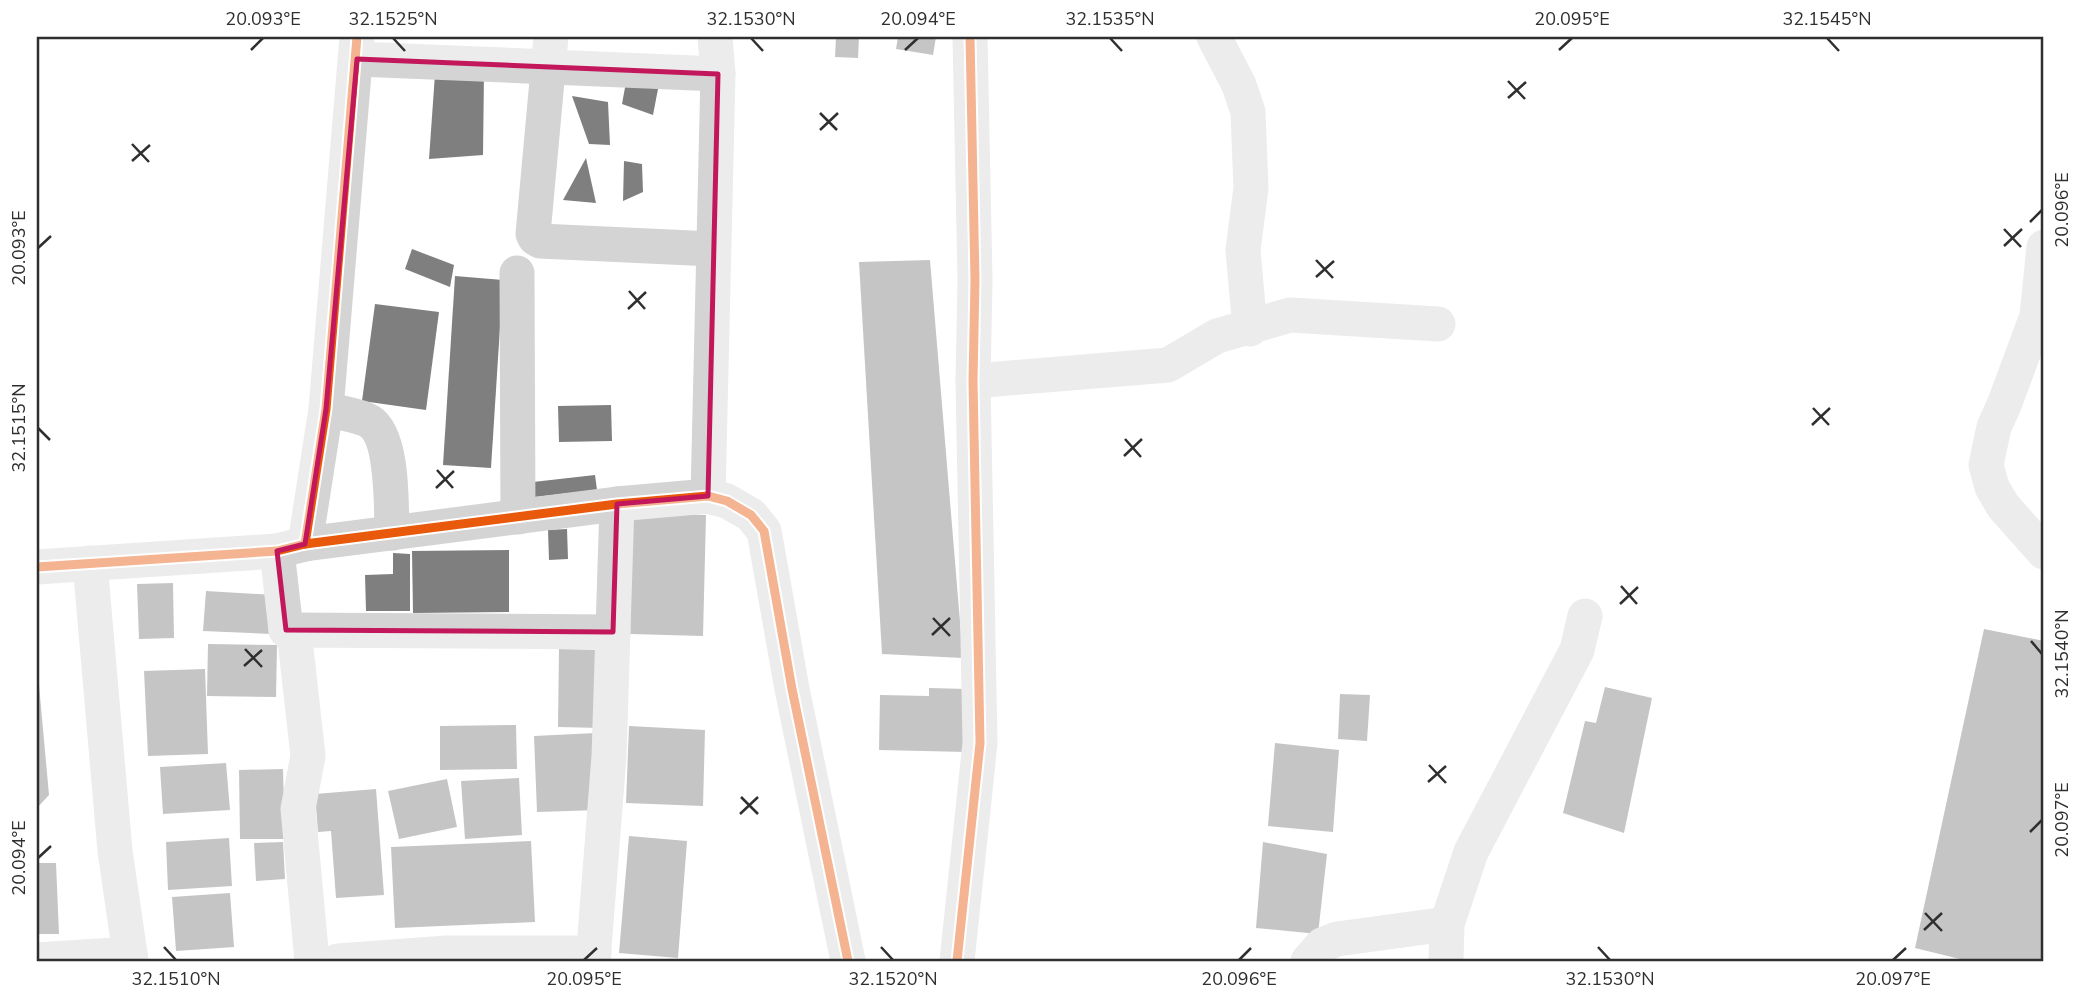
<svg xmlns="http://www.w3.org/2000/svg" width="2081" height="998" font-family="'Nunito Sans',sans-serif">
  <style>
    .building { fill: #7f7f7f }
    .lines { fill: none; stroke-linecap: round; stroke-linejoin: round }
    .minor { stroke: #d4d4d4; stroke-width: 35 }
    .cycleway-casing { stroke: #fff; stroke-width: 13 }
    .cycleway { stroke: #e8590c; stroke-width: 9 }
    .marked { fill: none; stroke: #c2185b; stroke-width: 5; stroke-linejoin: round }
    .ticks { fill: none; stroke: #2f2f2f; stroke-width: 2.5 }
    .neatline { fill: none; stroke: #2f2f2f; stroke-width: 2.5 }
    .ticks-label { font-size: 18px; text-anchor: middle; fill: #2f2f2f }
  </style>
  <rect width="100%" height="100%" fill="#fff"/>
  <g class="building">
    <path d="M836,37H859L858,58L835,57Z"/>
    <path d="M898,37H936L933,55L896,49Z"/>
    <path d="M484,72L483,155L429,159L435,74Z"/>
    <path d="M626,82L658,89L653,115L622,104Z"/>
    <path d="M572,96L608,102L610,145L589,144Z"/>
    <path d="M586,158L596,203L563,200Z"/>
    <path d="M624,161L642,164L643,192L623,201Z"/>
    <path d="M412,249L454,265L450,287L405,269Z"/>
    <path d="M930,260L963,658L882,654L859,262Z"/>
    <path d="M455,276L503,280L491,468L443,465Z"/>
    <path d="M375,304L439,312L426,410L362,401Z"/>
    <path d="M611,405L612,441L559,442L558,406Z"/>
    <path d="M595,475L597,490L535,497L533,482Z"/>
    <path d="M632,513L706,515L703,636L630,634Z"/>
    <path d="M567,529L568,559L549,560L548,530Z"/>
    <path d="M509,550V612L413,613L412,551Z"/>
    <path d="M393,553L410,554V611H366L365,575L393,574Z"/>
    <path d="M173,583L174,638L139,639L137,584Z"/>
    <path d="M206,591L273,595L271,634L203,631Z"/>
    <path d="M1984,629L2044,641V961H1968L1915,948Z"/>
    <path d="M208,644L277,645L276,697L207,696Z"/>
    <path d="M559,649L602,650L601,728L558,727Z"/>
    <path d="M205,669L208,754L148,756L144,671Z"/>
    <path d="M37,685H39L49,795L37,808Z"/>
    <path d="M1605,687L1652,698L1624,833L1563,813L1585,721L1596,723Z"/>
    <path d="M929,688L968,689L967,752L879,750L880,695L929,696Z"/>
    <path d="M1340,694L1370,695L1367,741L1338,739Z"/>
    <path d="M516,725L517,769L440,770V726Z"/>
    <path d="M629,726L705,730L703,806L626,803Z"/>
    <path d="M596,733L599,810L537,812L534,736Z"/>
    <path d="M1275,743L1339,750L1333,832L1268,826Z"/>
    <path d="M226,763L230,810L163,814L160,767Z"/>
    <path d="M283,769L285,839H240L239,770Z"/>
    <path d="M519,778L522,835L465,839L461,781Z"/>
    <path d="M447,779L457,827L399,839L388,791Z"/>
    <path d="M376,789L384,895L336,898L331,831L318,832L315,794Z"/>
    <path d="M629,836L687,841L678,958L619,953Z"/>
    <path d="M229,838L232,886L168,890L166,842Z"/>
    <path d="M531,841L535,922L395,928L391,847Z"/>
    <path d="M283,842L285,879L256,881L254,843Z"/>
    <path d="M1263,842L1327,854L1318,934L1256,928Z"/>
    <path d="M37,863H56L59,934H37Z"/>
    <path d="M230,893L234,947L176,951L172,897Z"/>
  </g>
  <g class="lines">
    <g class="minor">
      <path d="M551,37L533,234L535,238L540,241L713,249"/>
      <path d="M1214,37L1239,85L1248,112L1251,188L1243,250L1250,329"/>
      <path d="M357,59L718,74"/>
      <path d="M2044,247L2037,316L2004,405L1994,427L1986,465L1992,487L2003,506L2044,552"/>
      <path d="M517,273L518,517"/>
      <path d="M973,381L1168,365L1217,336L1290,315L1438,324"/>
      <path d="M326,409C339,413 358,415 369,421C394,436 391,508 392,533"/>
      <path d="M708,496L718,74L715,37"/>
      <path d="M305,544L326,409L357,37"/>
      <path d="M277,551L286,630L295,640L308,756L298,809L312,961"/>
      <path d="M90,563L115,851L131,961"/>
      <path d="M37,567L277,551L305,544L617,504L708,496L727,501L751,515L764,531L792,689L848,961"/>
      <path d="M286,630L613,632"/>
      <path d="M37,960L130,954"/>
      <path d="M338,961L447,953H594"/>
      <path d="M593,961L609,756L617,504"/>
      <path d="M957,961L980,743L973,381L975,280L970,37"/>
      <path d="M1308,961L1322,945L1337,939L1447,924"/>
      <path d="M1446,961L1447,924L1471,852L1577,650L1585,616"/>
    </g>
    <defs>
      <g id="cycleway">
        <path d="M305,544L326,409L357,37"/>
        <path d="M37,567L277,551L305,544L617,504L708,496L727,501L751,515L764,531L792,689L848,961"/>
        <path d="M957,961L980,743L973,381L975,280L970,37"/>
      </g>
    </defs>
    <use href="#cycleway" class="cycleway-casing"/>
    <use href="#cycleway" class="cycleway"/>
  </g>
  <path d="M0 0H2081V998H0ZM357,59L718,74L708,496L617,504L613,632L286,630L277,551L305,544L326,409Z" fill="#fff" fill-opacity=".55" fill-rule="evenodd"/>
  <path class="marked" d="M357,59L718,74L708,496L617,504L613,632L286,630L277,551L305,544L326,409Z"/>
  <path class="ticks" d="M393,38L405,51M751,38L763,51M1110,38L1122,51M1827,38L1839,51M251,50L263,38M905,50L918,38M1559,50L1572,38M1508,81L1525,99M1508,98L1526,82M820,113L837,130M820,130L838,113M132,144L149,162M132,161L150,145M2030,222L2042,210M2004,229L2021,247M2004,246L2022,229M38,248L51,236M1316,260L1333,278M1316,277L1334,261M629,291L645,309M628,309L646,292M1813,408L1829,425M1812,425L1830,408M38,428L50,440M1125,439L1141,457M1124,456L1142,439M437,470L453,488M436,488L454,471M1621,586L1637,604M1620,604L1638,587M933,618L950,636M932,635L950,618M2031,641L2042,654M245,649L262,667M244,666L262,650M1429,765L1446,783M1428,782L1446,766M741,797L758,814M740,814L758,797M2030,832L2042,820M38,858L51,846M1925,913L1942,931M1924,930L1942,913M164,947L176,960M881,947L893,960M1598,947L1610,960M584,960L597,948M1239,960L1251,948M1893,960L1906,948"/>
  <rect width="2081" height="998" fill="none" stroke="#ffffff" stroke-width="77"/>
  <rect x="38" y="38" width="2004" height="922" class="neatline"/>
  <g class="ticks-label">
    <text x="263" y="25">20.093°E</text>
    <text x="393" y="25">32.1525°N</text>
    <text x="751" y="25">32.1530°N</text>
    <text x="918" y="25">20.094°E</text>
    <text x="1110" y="25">32.1535°N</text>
    <text x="1572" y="25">20.095°E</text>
    <text x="1827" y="25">32.1545°N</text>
    <text transform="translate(2062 210) rotate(-90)" y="6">20.096°E</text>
    <text transform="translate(19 248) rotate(-90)" y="6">20.093°E</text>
    <text transform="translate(19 428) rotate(-90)" y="6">32.1515°N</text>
    <text transform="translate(2062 654) rotate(-90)" y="6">32.1540°N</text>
    <text transform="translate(2062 820) rotate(-90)" y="6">20.097°E</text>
    <text transform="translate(19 858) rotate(-90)" y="6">20.094°E</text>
    <text x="176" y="985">32.1510°N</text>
    <text x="584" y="985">20.095°E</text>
    <text x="893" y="985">32.1520°N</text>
    <text x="1239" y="985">20.096°E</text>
    <text x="1610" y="985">32.1530°N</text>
    <text x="1893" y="985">20.097°E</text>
  </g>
</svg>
